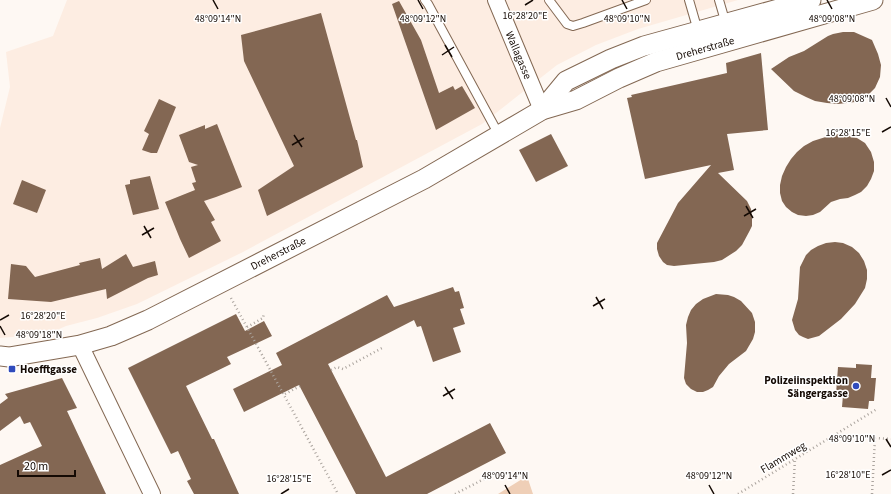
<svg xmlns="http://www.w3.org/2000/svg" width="891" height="494" font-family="'Source Sans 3',sans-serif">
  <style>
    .built { fill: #fdede2 }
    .green { fill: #efcfb7 }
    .building { fill: #836753 }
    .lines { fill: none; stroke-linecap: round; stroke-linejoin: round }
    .service-casing { stroke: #836853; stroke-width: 10 }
    .minor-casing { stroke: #836853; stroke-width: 18 }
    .tertiary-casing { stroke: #836853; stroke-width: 21 }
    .path { stroke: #aba49e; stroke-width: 2.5; stroke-dasharray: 1 3; stroke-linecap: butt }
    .service { stroke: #fff; stroke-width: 8 }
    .minor { stroke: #fff; stroke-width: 16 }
    .tertiary { stroke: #fff; stroke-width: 19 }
    .ticks { fill: none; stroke: #140a04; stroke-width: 1.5 }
    .poi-dot { fill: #304bbc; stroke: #fff; stroke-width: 1.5 }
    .labels { text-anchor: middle; stroke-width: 3; stroke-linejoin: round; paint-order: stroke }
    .street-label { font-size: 11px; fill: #140a04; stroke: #fff }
    .poi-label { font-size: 11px; font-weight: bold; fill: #140a04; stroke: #fff; text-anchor: start }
    .ticks-label { font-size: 10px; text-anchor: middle; fill: #140a04; stroke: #fff; stroke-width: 3; stroke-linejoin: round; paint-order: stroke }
  </style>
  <rect width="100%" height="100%" fill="#fef8f3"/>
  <path class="built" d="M67,0H738L638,29L596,45L557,65L482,124L243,252L137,304L97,318L66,326L48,334L0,338V128L10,87L6,52L53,36Z"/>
  <path class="green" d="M527,476L533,494H498Z"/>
  <g class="building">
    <path d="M399,1L421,40L439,93L453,86L455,90L462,86L475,108L436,130L392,4Z"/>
    <path d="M321,13L356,140H357L363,167L267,216L258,190L294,166L244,61L241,35Z"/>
    <path d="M843,32H854L872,40L878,54L881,65L880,77L875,88L866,97L861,100L855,102L838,104L827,103L815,101L806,97L794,91L771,69L789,57L804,51L828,36L833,34Z"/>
    <path d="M761,53L768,130L727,134L734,170L718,173L747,201L751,209L752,218V226L749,232L742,245L736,251L722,260L714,262L674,266L667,265L663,262L659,256L657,249V243L678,203L711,165L645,179L627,98L632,97L631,95L727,73L726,63Z"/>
    <path d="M159,99L176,107L157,153H151L142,150L149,134L144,131Z"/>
    <path d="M217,124L242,187L216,197L204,201L215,220L211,222L221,241L189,258L180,239L165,202L195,190L192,183L196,182L191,167L198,165L189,162L179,135L205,125V129Z"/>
    <path d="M551,134L568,166L536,182L519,150Z"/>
    <path d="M841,134L857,138L865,143L871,152L874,162V171L871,179L867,186L861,192L855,195L848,198L840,199L831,202L820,212L813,215L806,216L798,215L792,212L786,207L782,201L780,193V185L782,176L786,167L791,159L797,152L804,146L813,141L832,135Z"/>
    <path d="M150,176L159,209L133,215L125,185L130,184V180Z"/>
    <path d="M22,180L46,190L37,213L13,204Z"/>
    <path d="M835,242L843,243L852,247L859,253L864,261L867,270V279L865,288L855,304L841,319L819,336L808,339L803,337L799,335L795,330L792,320L798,299L800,267L806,255L811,250L818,246L826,243Z"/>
    <path d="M126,254L133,267L155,261L158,275L148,278L107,299L106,289L51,302L8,299L11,264L26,266L35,277L80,265L79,263L100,258L102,269Z"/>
    <path d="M453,287L455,292L459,291L464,308L460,309L465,324L453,328L461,352L433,362L421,326L417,327L414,320L328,364L386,477L490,423L506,453L427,494H356L299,385L244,412L233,389L282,365L276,353L387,295L394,307Z"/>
    <path d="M716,294L728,295L734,297L741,301L752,313L755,322V332L753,339L746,351L729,364L719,376L713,387L708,390L703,392H697L691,389L686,384L684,378L687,343L686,325L688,317L691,310L696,304L703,299Z"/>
    <path d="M236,314L245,331L264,321L272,336L227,357L231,364L186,386L212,439H214L239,494H194L187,481L191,479L178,451L171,454L128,368Z"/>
    <path d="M856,364L872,365L871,378H876L874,401H869L868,409L842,407L843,395L836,394L838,367L856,368Z"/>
    <path d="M62,378L77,408L67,411L106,494H0V465L42,446L30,422L24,424L20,416L0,431V404L8,398L5,394Z"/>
  </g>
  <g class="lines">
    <defs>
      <g id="service">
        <path d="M425,0L428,4L499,135"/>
        <path d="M549,0L567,24L573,26L583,23L646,0"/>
        <path d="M689,0L698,31"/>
        <path d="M719,0L726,24"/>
      </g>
      <g id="minor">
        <path d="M496,0L542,110"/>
        <path d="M80,345L152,494"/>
      </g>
      <g id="tertiary">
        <path d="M542,110L566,81L611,59L644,46L811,0"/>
        <path d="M0,356L9,357L80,345L111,336L148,320L424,179L542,110L576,100L619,78L656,62L873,0"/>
      </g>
    </defs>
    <use href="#service" class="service-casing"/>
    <use href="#minor" class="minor-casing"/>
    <use href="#tertiary" class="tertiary-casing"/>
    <g class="path">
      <path d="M231,298L338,494"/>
      <path d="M247,327L263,318L264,313"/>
      <path d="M331,370L337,367L343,369L384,347"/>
      <path d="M285,394L300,386"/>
      <path d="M455,494L486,478"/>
      <path d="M738,494L877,409"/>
      <path d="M793,494L795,459"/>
      <path d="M872,494L875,438L891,439"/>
    </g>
    <use href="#service" class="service"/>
    <use href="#minor" class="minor"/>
    <use href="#tertiary" class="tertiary"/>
  </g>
  <path class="ticks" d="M213,0L218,9M418,0L423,9M622,0L627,9M827,0L832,9M525,5L533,0M445,45L452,57M442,55L454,47M886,98L891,107M882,132L891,127M294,135L302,147M292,145L304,138M746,206L753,218M744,216L756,209M144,226L151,238M142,235L154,228M596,297L603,309M593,306L605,299M0,320L9,315M0,326L5,335M445,387L453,399M443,396L455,389M886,439L891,447M882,475L891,470M505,485L510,494M709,485L714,494M281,494L289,489"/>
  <g class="poi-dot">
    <rect x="8" y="365" width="8" height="8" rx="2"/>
    <circle cx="856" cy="386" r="4"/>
  </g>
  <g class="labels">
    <g class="street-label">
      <text transform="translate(705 48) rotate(-16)" y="4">Dreherstraße</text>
      <text transform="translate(519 55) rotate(67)" y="4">Wallagasse</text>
      <text transform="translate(278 253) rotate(-27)" y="4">Dreherstraße</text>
      <text transform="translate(783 457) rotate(-31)" y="4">Flammweg</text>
    </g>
    <g class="poi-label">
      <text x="20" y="373">Hoefftgasse</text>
      <text x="848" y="384" text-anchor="end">Polizeiinspektion<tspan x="848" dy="13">Sängergasse</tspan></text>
    </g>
  </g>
  <g class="ticks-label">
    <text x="525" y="19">16°28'20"E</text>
    <text x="218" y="22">48°09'14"N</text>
    <text x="423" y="22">48°09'12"N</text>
    <text x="627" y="22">48°09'10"N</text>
    <text x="832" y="22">48°09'08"N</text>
    <text x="852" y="102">48°09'08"N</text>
    <text x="848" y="136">16°28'15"E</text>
    <text x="43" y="319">16°28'20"E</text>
    <text x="39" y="338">48°09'18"N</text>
    <text x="852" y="442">48°09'10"N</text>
    <text x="848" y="478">16°28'10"E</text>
    <text x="505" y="479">48°09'14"N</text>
    <text x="709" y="479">48°09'12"N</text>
    <text x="289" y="482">16°28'15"E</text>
  </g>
  <path d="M18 470v6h57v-6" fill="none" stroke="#140a04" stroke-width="2"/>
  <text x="24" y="470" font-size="12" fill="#140a04" stroke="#ffffff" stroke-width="3" paint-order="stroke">20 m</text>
</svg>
